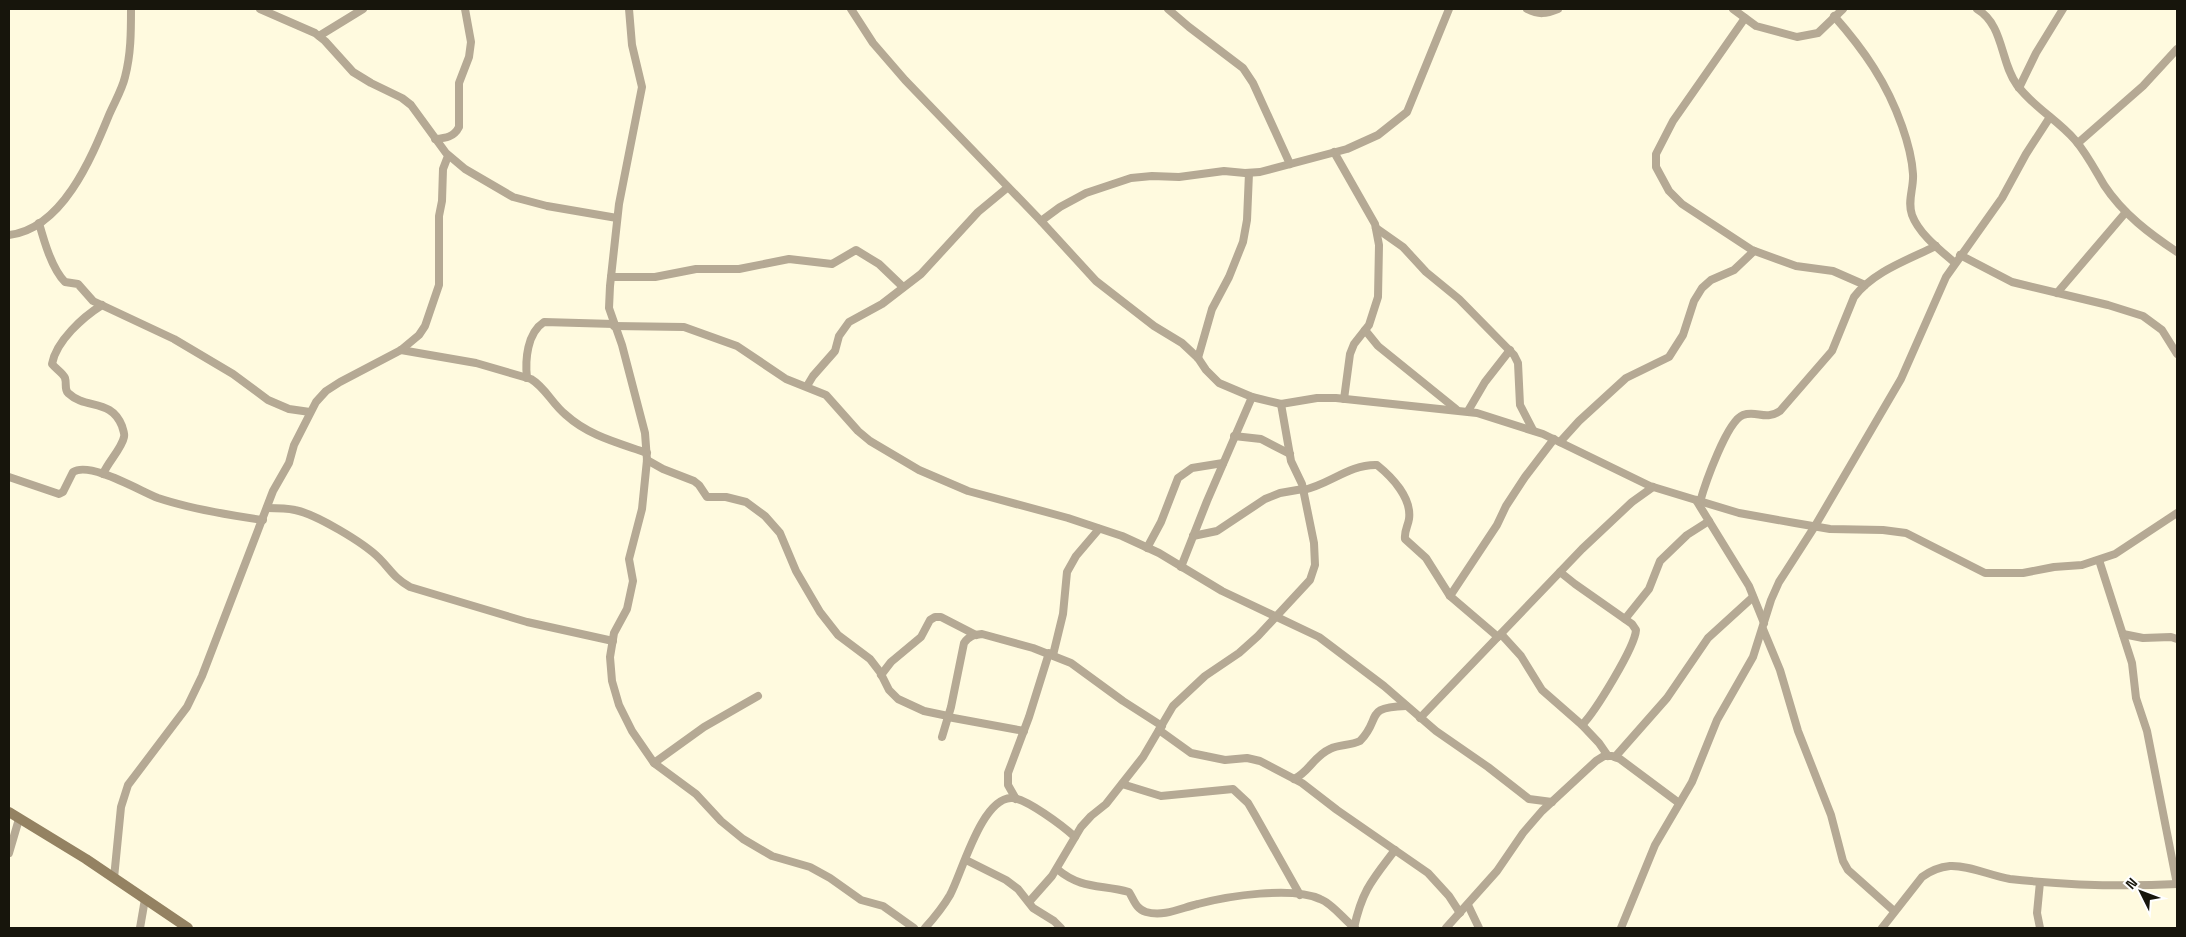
<svg xmlns="http://www.w3.org/2000/svg" width="2186" height="937" font-family="'Space Grotesk',sans-serif">
  <style>
    .lines { fill: none; stroke-linecap: round; stroke-linejoin: round }
    .street { stroke: #b5a994; stroke-width: 8 }
    .secondary { stroke: #948262; stroke-width: 10 }
  </style>
  <rect width="100%" height="100%" fill="#fffadf"/>
  <g class="lines">
    <g class="street">
      <path d="M260,9L315,33L325,41L353,72L371,83L402,98L411,105L446,153L465,169L513,197L547,206L617,218"/>
      <path d="M629,9L632,45L642,87L619,204L610,286L609,308L622,345L645,433L647,460L642,509L629,559L633,581L627,609L614,633L610,657L612,681L619,705L632,731L654,763L696,794L721,821L743,839L772,856L810,867L830,878L861,900L883,906L914,928"/>
      <path d="M851,9L873,43L905,80L1041,221L1096,281L1154,326L1182,343L1198,358L1206,370L1219,383L1252,397L1281,404L1317,398H1336L1477,413L1543,434L1650,486L1739,513L1795,523L1830,529L1883,530L1906,533L1985,573H2023L2054,567L2082,565L2115,554L2177,513"/>
      <path d="M1168,9L1189,27L1243,68L1253,83L1290,164"/>
      <path d="M1527,9C1539,15 1546,14 1558,9"/>
      <path d="M1733,9L1756,26L1797,37L1818,33L1843,9"/>
      <path d="M1977,9C2004,25 2000,62 2017,85C2033,107 2058,120 2075,140C2087,154 2095,170 2104,185C2123,214 2150,234 2177,252"/>
      <path d="M1834,16C1864,50 1887,83 1902,126C1907,140 1912,158 1913,174C1914,188 1907,201 1912,215C1919,234 1940,250 1955,263"/>
      <path d="M1745,18L1673,121L1656,154V167L1669,191L1682,204L1752,250L1796,266L1833,271L1865,285"/>
      <path d="M319,36L363,9"/>
      <path d="M2019,88L2036,53L2063,9"/>
      <path d="M435,139C446,138 454,137 459,127V83L469,57L471,42L465,9"/>
      <path d="M2078,143L2143,86L2177,49"/>
      <path d="M1334,152L1375,224L1379,245L1378,297L1369,325L1354,344L1350,354L1344,399"/>
      <path d="M1041,221L1060,207L1086,193L1131,178L1152,176L1179,177L1224,171L1245,173L1260,172L1347,149L1378,135L1407,112L1449,9"/>
      <path d="M39,223C44,241 52,269 65,282L78,284L93,301L174,339L233,374L268,400L289,409L310,412"/>
      <path d="M1376,228L1403,247L1426,272L1459,299L1514,355L1518,363L1520,405L1533,430"/>
      <path d="M9,235C62,229 91,159 109,115C114,103 122,90 125,77C131,54 131,32 131,9"/>
      <path d="M1960,255L2012,282L2108,305L2143,316L2162,330L2177,354"/>
      <path d="M611,277H655L696,269H739L789,259L832,264L856,250L879,264L903,287"/>
      <path d="M2057,293L2126,212"/>
      <path d="M102,305C83,317 56,341 52,364C56,369 63,373 65,378C67,384 64,389 68,393C86,410 111,398 122,426C123,430 125,434 124,437C122,448 108,462 103,474"/>
      <path d="M614,326L684,327L737,346L786,379L826,395L858,431L870,441L919,470L968,491L1068,518L1122,536L1159,553L1222,591L1319,637L1384,686L1436,731L1488,767L1529,799L1552,802"/>
      <path d="M1365,330L1378,346L1456,409"/>
      <path d="M401,350L476,363L531,379C546,388 552,404 566,415C589,436 619,443 647,453"/>
      <path d="M1198,358L1212,309L1229,277L1243,242L1247,220L1249,173"/>
      <path d="M527,378C525,360 527,333 544,322L614,324"/>
      <path d="M807,386L813,376L835,351L839,336L849,322L882,304L921,274L978,212L1007,188"/>
      <path d="M1468,411L1485,382L1510,350"/>
      <path d="M1234,436L1261,439L1290,454"/>
      <path d="M1560,442L1579,421L1626,378L1669,357L1683,335L1694,301L1702,288L1711,280L1734,270L1754,251"/>
      <path d="M647,460L663,469L694,481L699,485L707,497H726L746,502L765,516L780,533L796,571L820,612L838,635L870,659L880,672L889,690L898,699L924,711L948,716"/>
      <path d="M9,477L59,494L63,492L73,472C90,461 140,491 158,498C191,509 228,515 263,520"/>
      <path d="M1303,490C1329,485 1349,464 1377,465C1392,477 1412,498 1409,519C1408,526 1404,531 1405,539L1426,558L1450,596L1498,637"/>
      <path d="M1696,500L1749,586L1764,623"/>
      <path d="M1700,502C1705,484 1727,421 1743,415C1757,410 1765,421 1780,411L1832,351L1854,297C1874,271 1908,260 1936,246"/>
      <path d="M267,508C276,508 286,508 295,510C316,514 364,543 379,558C391,570 394,578 410,587L527,622L613,641"/>
      <path d="M1193,536L1217,531L1265,499L1280,493L1303,489"/>
      <path d="M1147,548L1161,522L1178,478L1192,468L1223,463"/>
      <path d="M2099,560L2132,663L2136,698L2147,731L2177,884"/>
      <path d="M1181,567L1207,501L1252,397"/>
      <path d="M1560,572L1575,584L1632,624L1636,630C1635,647 1595,712 1582,725"/>
      <path d="M1450,596L1497,525L1506,506L1525,477L1554,439"/>
      <path d="M1625,619L1649,589L1660,561L1687,535L1709,521"/>
      <path d="M1763,629L1780,670L1798,731L1831,815L1843,861L1848,870L1894,911"/>
      <path d="M1501,634L1521,656L1542,690L1582,725L1599,743L1608,756"/>
      <path d="M2123,634L2143,638L2171,637L2177,639"/>
      <path d="M1053,655L1063,614L1067,572L1076,556L1099,529"/>
      <path d="M881,675L891,662L921,637L930,620L935,617H941L976,635"/>
      <path d="M948,717L1024,731"/>
      <path d="M1420,718L1582,549L1632,502L1653,487"/>
      <path d="M1159,730L1191,753L1225,760L1247,758L1260,761L1302,783L1337,810L1428,873L1449,896L1460,913"/>
      <path d="M942,737L951,707L964,643C969,636 973,635 982,634L1033,648L1071,663L1123,701L1162,726"/>
      <path d="M1615,757L1667,698L1708,638L1753,597"/>
      <path d="M654,763L704,727L758,696"/>
      <path d="M1294,779C1309,772 1314,756 1330,749C1339,744 1350,746 1360,741C1382,719 1363,707 1406,706"/>
      <path d="M1122,784L1161,796L1233,789L1248,803L1255,815L1300,895"/>
      <path d="M1016,799L1008,785V773L1029,717L1049,653"/>
      <path d="M9,853L19,819"/>
      <path d="M966,860L1006,880L1018,889L1033,908L1054,921L1061,928"/>
      <path d="M1057,869C1082,890 1101,884 1129,892C1134,900 1136,909 1146,912C1164,917 1181,908 1198,904C1228,896 1292,886 1320,899C1332,903 1344,920 1355,928"/>
      <path d="M114,878L121,807L128,785L187,707L202,676L273,491L289,463L294,445L316,402L326,391L340,382L401,350L419,335L425,326L439,285V216L442,201L443,169L448,156"/>
      <path d="M1029,902L1052,876L1081,827L1091,816L1106,804L1143,757L1173,706L1205,676L1239,653L1258,636L1310,580L1315,565L1314,543L1302,484L1291,461L1281,404"/>
      <path d="M1468,905L1479,928"/>
      <path d="M140,928L145,899"/>
      <path d="M925,928C934,918 943,907 950,895C962,873 981,799 1011,798C1025,797 1064,827 1075,837"/>
      <path d="M1354,928C1362,890 1373,879 1395,850"/>
      <path d="M1446,928L1497,871L1523,833L1542,811L1596,761L1604,756H1612L1620,759L1679,803"/>
      <path d="M1621,928L1655,845L1692,782L1717,720L1753,657L1771,600L1779,582L1815,526L1901,379L1946,277L2002,198L2026,154L2050,117"/>
      <path d="M1882,928L1922,877C1930,871 1940,867 1950,866C1969,865 1991,876 2010,879C2066,885 2121,887 2177,884"/>
      <path d="M2040,928L2037,913L2040,882"/>
    </g>
    <path class="secondary" d="M9,812L86,859L188,928"/>
  </g>
  <rect width="2186" height="937" fill="none" stroke="#17150c" stroke-width="20"/>
  <g transform="translate(2141 892) rotate(312)" stroke="#ffffff" stroke-width="4" paint-order="stroke">
  <path d="M0-4L9 19L0 12L-9 19Z" fill="#17150c"/>
  <text y="-8" font-size="14" font-weight="bold" text-anchor="middle" fill="#17150c">N</text>
  </g>
</svg>
